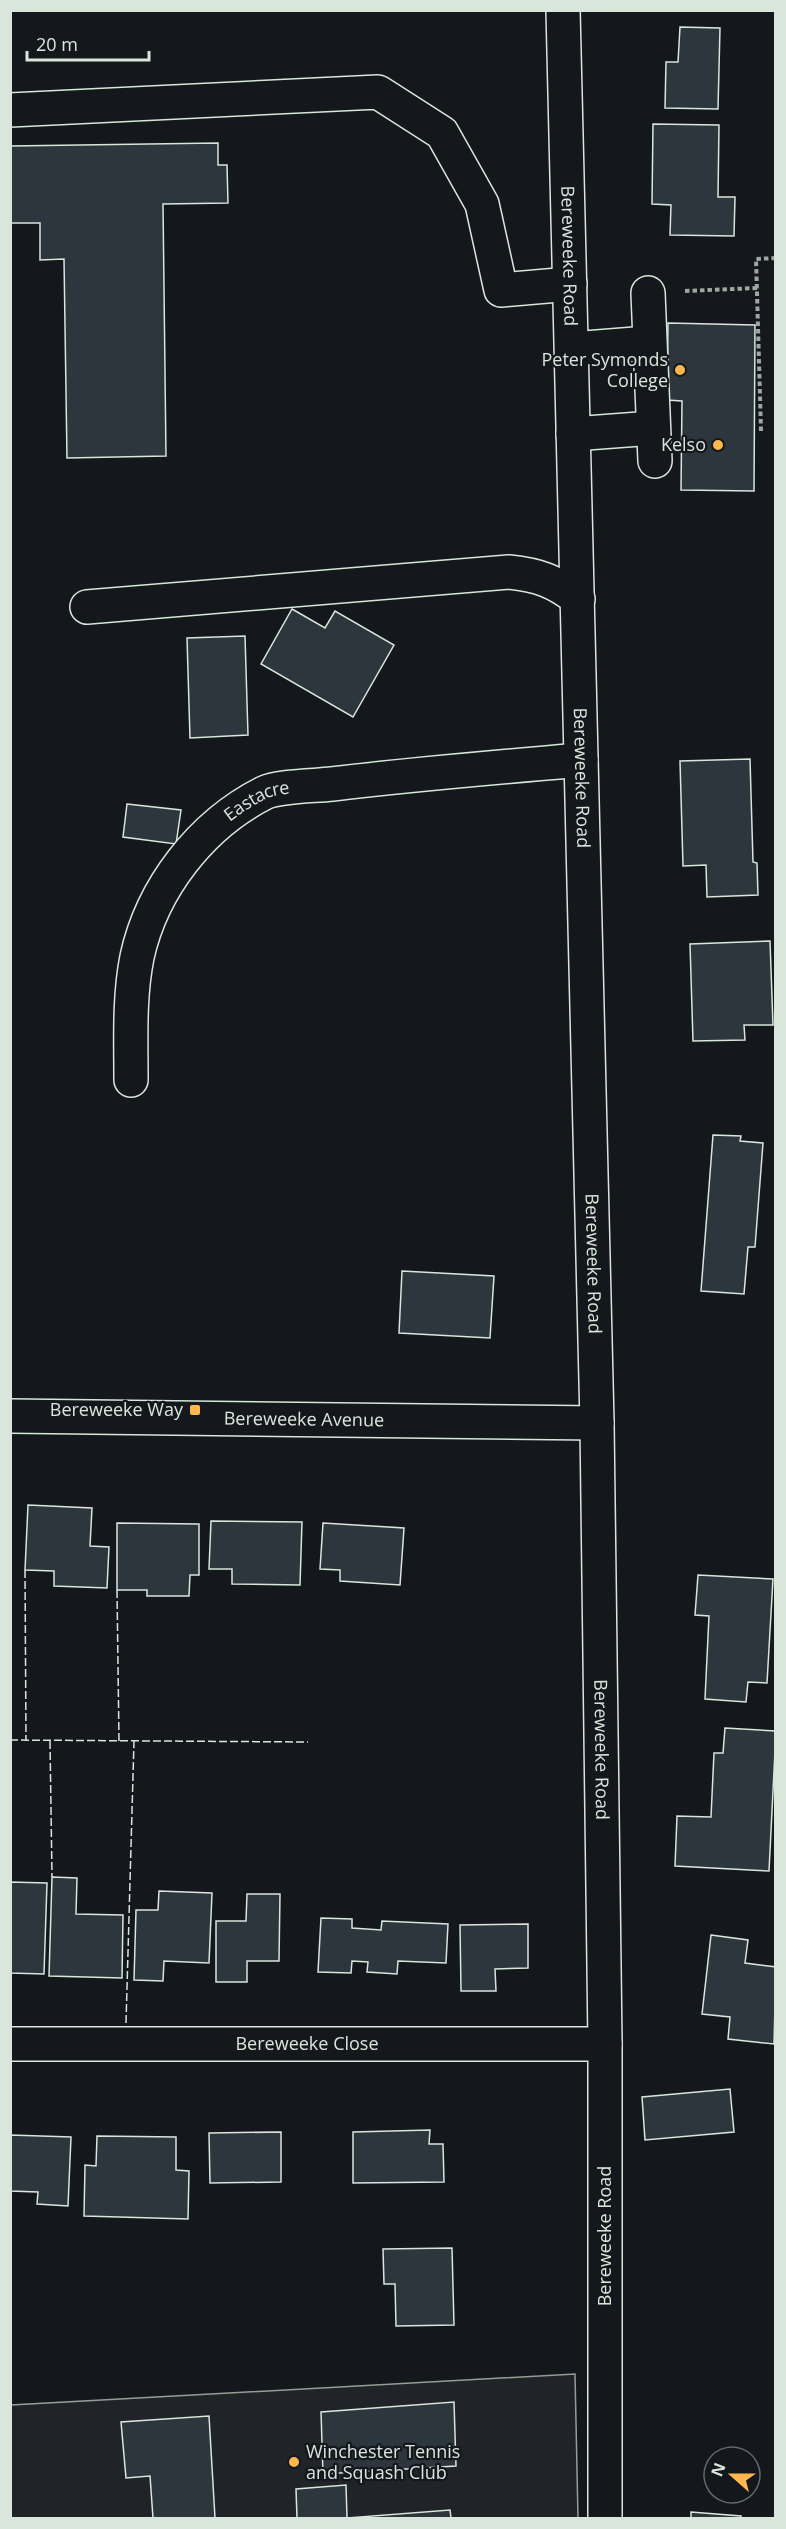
<svg xmlns="http://www.w3.org/2000/svg" width="786" height="2529" font-family="'Open Sans',sans-serif">
  <style>
    .green { fill: #202428; stroke: #939e99; stroke-width: 1.5 }
    .building { fill: #2c363c; stroke: #d8e6dc; stroke-width: 1.5 }
    .lines { fill: none; stroke-linecap: round; stroke-linejoin: round }
    .minor-casing { stroke: #d8e6dc; stroke-width: 36 }
    .major-casing { stroke: #d8e6dc; stroke-width: 36 }
    .path { stroke: #9da8a2; stroke-width: 4; stroke-dasharray: 4.5 3; stroke-linecap: butt }
    .minor { stroke: #14181c; stroke-width: 33 }
    .major { stroke: #14181c; stroke-width: 33 }
    .fence { stroke: #d8e6dc; stroke-width: 1.5; stroke-dasharray: 8 3; stroke-linecap: butt }
    .poi-dot { fill: #ffb74d; stroke: #14181c; stroke-width: 2 }
    .labels { text-anchor: middle; stroke-width: 4.5; stroke-linejoin: round; paint-order: stroke }
    .street-label { font-size: 18px; fill: #d8e6dc; stroke: #14181c }
    .poi-label { font-size: 18px; fill: #d8e6dc; stroke: #14181c; text-anchor: end }
  </style>
  <rect width="100%" height="100%" fill="#14181c"/>
  <path class="green" d="M575,2374L578,2518H11V2405Z"/>
  <g class="building">
    <path d="M680,27L720,28L718,109L665,108L666,62H678Z"/>
    <path d="M653,124L719,125L718,197H735L734,236L670,235L671,205L652,204Z"/>
    <path d="M218,143V165H227L228,203L163,204L166,456L67,458L64,259L40,260V223H10V146Z"/>
    <path d="M668,323L755,325L754,491L681,490L682,401L667,400Z"/>
    <path d="M292,609L325,628L335,611L394,645L353,717L261,664Z"/>
    <path d="M245,636L248,735L190,738L187,638Z"/>
    <path d="M750,759L753,862L757,863L758,895L707,897L706,865L683,866L680,761Z"/>
    <path d="M127,804L181,810L176,844L123,837Z"/>
    <path d="M770,941L773,1025H744L745,1040L693,1041L690,944Z"/>
    <path d="M713,1135L741,1136L740,1141L763,1143L755,1247H748L744,1294L701,1291Z"/>
    <path d="M402,1271L494,1276L490,1338L399,1333Z"/>
    <path d="M28,1505L92,1508L90,1546L109,1547L107,1588L54,1586V1571L25,1570Z"/>
    <path d="M211,1521L302,1522L300,1585L232,1584V1569H209Z"/>
    <path d="M117,1523L199,1524V1575H190L189,1596H147V1590H117Z"/>
    <path d="M323,1523L404,1528L400,1585L340,1581V1570L320,1569Z"/>
    <path d="M698,1575L773,1579L767,1683L748,1682L746,1702L705,1699L709,1616L695,1615Z"/>
    <path d="M725,1728L776,1731L769,1871L675,1866L677,1816L711,1817L714,1753H723Z"/>
    <path d="M52,1877L77,1878L76,1914L123,1915L122,1978L49,1976Z"/>
    <path d="M10,1882L47,1883L44,1974L10,1973Z"/>
    <path d="M159,1891L212,1893L209,1963L164,1961L163,1981L134,1980L136,1910H158Z"/>
    <path d="M247,1894H280L279,1961H247V1982H216V1921H246Z"/>
    <path d="M321,1918L352,1919V1928L381,1930L382,1921L448,1924L446,1963L398,1961L397,1974L367,1972L368,1962L352,1961L351,1973L318,1972Z"/>
    <path d="M528,1924V1968L495,1969L496,1991H461L460,1925Z"/>
    <path d="M711,1935L748,1940L745,1963L776,1967L774,2044L728,2039L730,2017L702,2014Z"/>
    <path d="M730,2089L734,2132L645,2140L642,2097Z"/>
    <path d="M430,2130L429,2144H443L444,2182L353,2183V2132Z"/>
    <path d="M281,2132V2182L210,2183L209,2133Z"/>
    <path d="M10,2135L71,2137L68,2206L37,2204L38,2192L10,2191Z"/>
    <path d="M97,2136L176,2137V2170L189,2171L188,2219L84,2216L85,2165L96,2166Z"/>
    <path d="M452,2248L454,2325L396,2326L395,2284H384L383,2249Z"/>
    <path d="M454,2402L456,2466L323,2474L321,2412Z"/>
    <path d="M209,2416L215,2518H153L150,2476L126,2478L121,2422Z"/>
    <path d="M346,2485L347,2518L450,2510L451,2518H297L296,2489Z"/>
    <path d="M691,2512L741,2516V2518H691Z"/>
  </g>
  <g class="lines">
    <defs>
      <g id="minor">
        <path d="M10,110L378,92L442,133L482,204L501,290L570,284"/>
        <path d="M648,293L655,461"/>
        <path d="M572,349L648,343"/>
        <path d="M573,434L653,428"/>
        <path d="M87,607L509,572C538,575 555,581 578,599"/>
        <path id="s1" d="M131,1080C131,1039 129,997 137,957C152,888 201,825 264,793C279,786 314,786 332,784C415,774 498,767 581,760"/>
        <path id="s2" d="M10,1416L597,1423"/>
        <path id="s3" d="M10,2044H605"/>
      </g>
      <g id="major">
        <path id="s4" d="M563,10L597,1423L605,2044V2518"/>
      </g>
    </defs>
    <use href="#minor" class="minor-casing"/>
    <use href="#major" class="major-casing"/>
    <g class="path">
      <path d="M685,291L757,288"/>
      <path d="M761,431L756,259L776,258"/>
    </g>
    <use href="#minor" class="minor"/>
    <use href="#major" class="major"/>
    <g class="fence">
      <path d="M25,1570L26,1741"/>
      <path d="M117,1590L119,1741"/>
      <path d="M10,1740L308,1742"/>
      <path d="M50,1741L52,1877"/>
      <path d="M126,2023L134,1741"/>
    </g>
  </g>
  <g class="poi-dot">
    <circle cx="680" cy="370" r="6"/>
    <circle cx="718" cy="445" r="6"/>
    <rect x="189" y="1404" width="12" height="12" rx="3"/>
    <circle cx="294" cy="2462" r="6"/>
  </g>
  <g class="labels">
    <g class="street-label">
      <text dy="6" stroke="none"><textPath href="#s4" startOffset="246">Bereweeke Road</textPath></text>
      <text dy="6" stroke="none"><textPath href="#s4" startOffset="768">Bereweeke Road</textPath></text>
      <text dy="6" stroke="none"><textPath href="#s1" startOffset="328">Eastacre</textPath></text>
      <text dy="6" stroke="none"><textPath href="#s4" startOffset="1254">Bereweeke Road</textPath></text>
      <text dy="6" stroke="none"><textPath href="#s2" startOffset="294">Bereweeke Avenue</textPath></text>
      <text dy="6" stroke="none"><textPath href="#s4" startOffset="1740">Bereweeke Road</textPath></text>
      <text dy="6" stroke="none"><textPath href="#s3" startOffset="297">Bereweeke Close</textPath></text>
      <text transform="translate(605 2236) rotate(-90)" y="6">Bereweeke Road</text>
    </g>
    <g class="poi-label">
      <text x="668" y="366">Peter Symonds<tspan x="668" dy="21">College</tspan></text>
      <text x="706" y="451">Kelso</text>
      <text x="183" y="1416">Bereweeke Way</text>
      <text x="306" y="2458" text-anchor="start">Winchester Tennis<tspan x="306" dy="21">and Squash Club</tspan></text>
    </g>
  </g>
  <rect width="786" height="2529" fill="none" stroke="#d8e6dc" stroke-width="24"/>
  <g transform="translate(732 2475) rotate(291)"><circle r="28" fill="#14181c" stroke="#626a69" stroke-width="1.5"/>
  <path d="M0-4.5L10 22L0 15L-10 22Z" fill="#ffb74d"/>
  <text y="-9" font-size="16" font-weight="bold" text-anchor="middle" fill="#d8e6dc">N</text>
  </g>
  <path d="M27 51v9h122v-9" fill="none" stroke="#d8e6dc" stroke-width="3"/>
  <text x="36" y="51" font-size="18" fill="#d8e6dc" stroke="#14181c" stroke-width="4.5" paint-order="stroke">20 m</text>
</svg>
